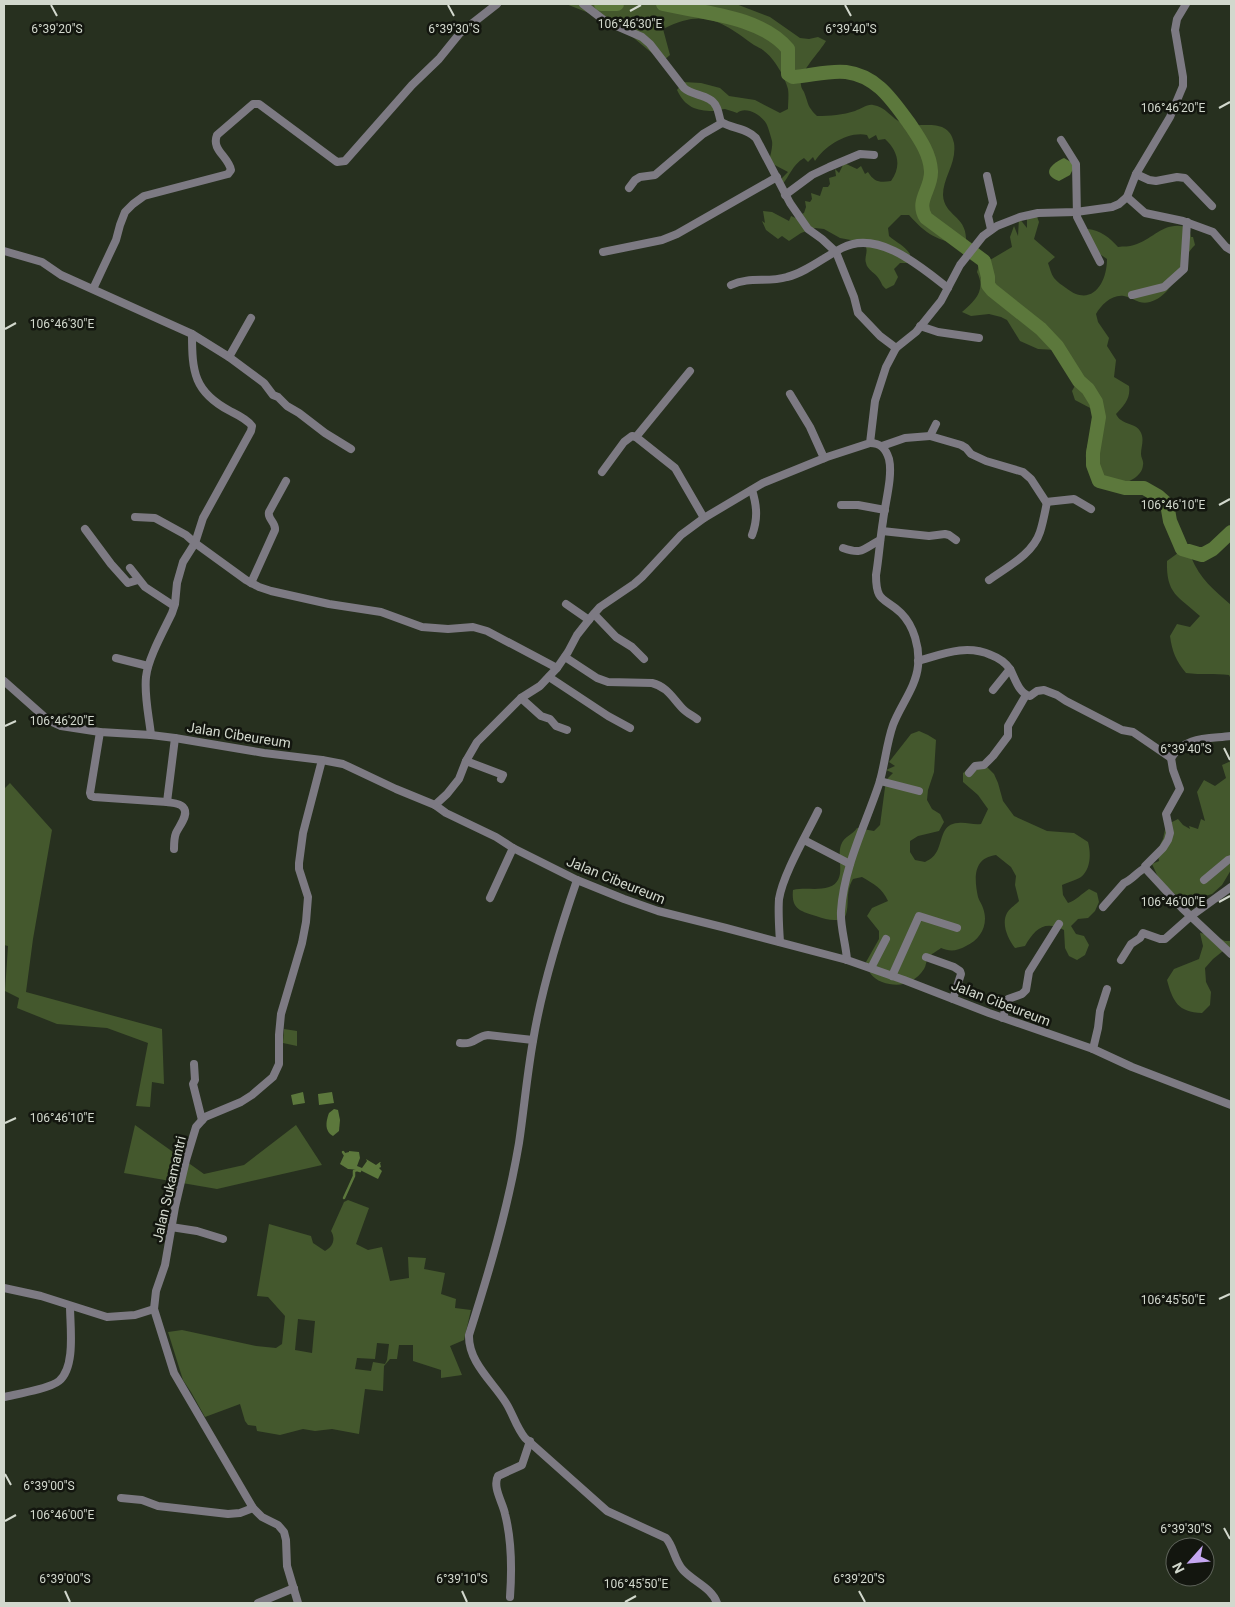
<svg xmlns="http://www.w3.org/2000/svg" width="1235" height="1607" font-family="Roboto,sans-serif">
  <style>
    .green { fill: #44582d; fill-rule: evenodd }
    .water { fill: #5c783c }
    .lines { fill: none; stroke-linecap: round; stroke-linejoin: round }
    .stream { stroke: #5c783c; stroke-width: 2.5 }
    .river { stroke: #5c783c; stroke-width: 14 }
    .street { stroke: #7d7a83; stroke-width: 8 }
    .ticks { fill: none; stroke: #d2d8cd; stroke-width: 2 }
    .labels { text-anchor: middle; stroke-width: 5; stroke-linejoin: round; paint-order: stroke }
    .street-label { font-size: 14px; fill: #d2d8cd; stroke: #13160f }
    .ticks-label { font-size: 12px; text-anchor: middle; fill: #d2d8cd; stroke: #13160f; stroke-width: 5; stroke-linejoin: round; paint-order: stroke }
  </style>
  <rect width="100%" height="100%" fill="#27301f"/>
  <g class="green">
    <path d="M566,4H736L770,17L800,38L809,39L818,37L826,41C820,52 798,73 801,85C801,88 803,90 804,92C809,105 807,106 817,116C830,116 843,115 855,111C861,109 867,104 873,105C885,106 892,119 902,123C919,130 948,115 954,143C957,163 943,177 943,195C944,216 967,216 966,240L962,244C937,241 926,234 909,215H901L888,228L889,236C897,243 904,245 910,254L908,263H900L894,269L898,277L894,285L886,289C881,285 882,283 879,279C876,273 867,270 866,263C864,257 868,253 866,247L856,241L840,238L824,229L815,228L801,233L789,241L782,236L778,239L766,230L762,221L765,223L763,211L772,212L789,221L791,216L798,219L799,215L804,213L806,207L805,201L810,202L812,199L811,193L820,196L823,187H828L830,184L829,178L836,176L835,169L839,173L844,163L857,169L861,166L865,174L868,172C874,182 880,183 891,181C902,166 898,151 885,139L878,140L876,135L869,139L867,135C848,131 825,146 815,161L813,157L808,162L804,158C792,165 790,176 781,186V179L788,172L769,162C770,156 773,147 772,141C771,137 769,130 767,125C763,116 746,105 737,113C734,112 729,110 725,109C722,109 717,111 713,111C696,111 685,107 677,90L683,82L701,83L720,88L729,96L755,100L780,113L788,109C788,103 789,95 788,89C785,77 774,58 764,51C761,48 757,47 754,45C721,21 704,8 663,29L670,55L664,60C649,53 639,41 626,32C608,19 586,12 566,4Z"/>
    <path d="M1027,213L1036,214L1039,222L1034,239L1055,257L1048,263C1050,268 1051,274 1054,278C1057,282 1062,285 1066,288C1091,308 1107,284 1107,259L1091,248L1086,231L1088,229C1100,230 1110,238 1118,247C1124,246 1129,247 1134,245C1154,239 1165,219 1189,228L1191,237H1193L1195,245C1177,262 1177,294 1150,302C1139,305 1134,298 1124,296C1112,294 1101,305 1096,314L1098,322L1109,338L1107,346L1116,360L1114,377L1129,386C1131,398 1124,406 1116,414C1117,416 1119,419 1121,420C1127,425 1136,424 1140,431C1145,439 1141,446 1141,454C1141,458 1144,461 1143,465C1142,481 1115,488 1102,483C1094,480 1087,466 1086,458C1085,452 1088,445 1089,439C1092,429 1093,419 1092,409L1075,400L1072,391L1077,382L1064,356L1056,350L1038,349L1020,341L1007,320L1001,317L989,314L971,316L962,312C976,300 986,290 977,272L980,262L990,260L1012,247L1010,237L1014,226L1018,236L1019,218L1027,228Z"/>
    <path d="M1178,553L1191,557C1200,579 1214,590 1231,605V679L1229,675C1215,673 1201,675 1186,673C1176,661 1172,651 1170,636L1177,624L1190,627L1200,616C1178,596 1166,594 1167,561Z"/>
    <path d="M919,731L928,735L936,740L934,772L928,790L927,800L932,809L940,814L944,822L939,831L918,836L910,841V852L915,860L925,862C931,859 935,856 938,849C943,838 942,824 958,823C966,822 973,825 981,824L988,809L978,795L963,782V773L970,768L987,767L994,774L998,783L1003,801L1014,816L1047,831L1074,833L1088,842C1091,853 1091,869 1081,877C1077,880 1068,882 1062,885L1063,895L1068,903C1077,900 1081,894 1089,889L1097,893L1099,902L1095,911L1088,918L1078,919L1071,926L1076,934L1084,936L1089,945L1085,955L1077,960L1069,956L1065,948L1064,930C1044,920 1035,929 1025,946L1015,948C1008,939 1001,924 1007,913C1009,909 1015,905 1019,901L1015,885L1016,876L1011,867L996,855C973,858 974,878 978,897C979,901 982,904 983,908C989,924 981,939 966,946C957,951 950,952 941,948C937,951 931,954 928,958C926,961 926,966 924,969C914,984 899,988 882,982C872,978 868,972 866,962L879,939V931L867,916L872,908L888,901C882,888 874,884 862,877L853,879C844,894 851,907 844,919C833,921 827,920 816,916C801,911 791,910 793,890C805,887 817,891 829,887C848,880 836,859 841,845C844,836 853,835 857,828L874,831L880,825L886,780L893,773L886,770L895,766L889,762L911,734Z"/>
    <path d="M1231,761V870L1222,885L1212,894L1189,901L1177,896L1155,877H1158L1152,864L1159,861L1157,851L1163,839L1166,825L1178,819L1183,825L1190,829L1189,826L1198,829L1201,819L1205,821L1197,792L1204,780L1215,786L1226,778L1222,765Z"/>
    <path d="M10,783L52,830L33,939L26,992L162,1029L164,1084L152,1082L150,1107L136,1106L148,1043L107,1028L57,1024L17,1008L19,998L5,991L8,946L4,945V789Z"/>
    <path d="M1200,933L1213,935L1225,941H1231V952L1223,951L1213,959L1205,968L1206,982L1211,992L1210,1005L1202,1013C1178,1012 1173,1002 1167,980L1174,969L1199,959L1203,946Z"/>
    <path d="M284,1029L297,1031V1046L283,1043Z"/>
    <path d="M135,1125L204,1174L244,1165L296,1125L322,1165L217,1189L124,1173Z"/>
    <path d="M348,1200L369,1208L356,1244L368,1250L382,1247L390,1281L409,1278L408,1257L426,1258L424,1269L445,1273L441,1294L456,1299L455,1308L471,1310L464,1340L450,1346L462,1375L441,1378V1370L413,1361V1345H399L397,1359H390L384,1366L383,1391L365,1389L359,1434L332,1429L315,1431L303,1429L280,1435L257,1431L256,1426L248,1425L245,1421L240,1404L205,1417L191,1392L183,1380L168,1332L182,1330L256,1346L276,1348L282,1344L285,1316L268,1297L257,1296L269,1224L311,1236L313,1243L325,1251C333,1247 336,1239 331,1231L344,1202ZM298,1319L315,1321L312,1353L295,1350ZM377,1343L389,1344L387,1360L385,1364L373,1362L371,1371L355,1369L357,1358L375,1359Z"/>
  </g>
  <g class="water">
    <path d="M1064,158L1071,162L1074,167L1070,175L1059,181C1040,174 1052,163 1064,158Z"/>
    <path d="M303,1092L305,1103L293,1105L291,1095Z"/>
    <path d="M332,1092L334,1103L319,1105L318,1094Z"/>
    <path d="M334,1109L338,1110L340,1120L339,1131L333,1136C324,1131 326,1121 329,1113Z"/>
    <path d="M349,1151L359,1152L360,1158L357,1166L362,1168L367,1161L366,1159L376,1165L380,1162H381L380,1163L381,1167L379,1168L382,1171L378,1179L360,1170L348,1169L340,1164L345,1153L349,1152Z"/>
  </g>
  <g class="lines">
    <g class="stream">
      <path d="M343,1152L345,1155"/>
      <path d="M344,1198L354,1176V1171L357,1170L360,1171"/>
    </g>
    <g class="river">
      <path d="M601,4H617"/>
      <path d="M663,4C702,13 761,16 788,49V74L793,77C810,76 829,70 846,72C877,76 892,100 909,123C919,138 930,153 931,171C932,189 915,201 926,218L984,261L988,277V285L992,290L1041,329L1057,346L1079,381L1088,389L1096,402L1099,417L1093,453V465L1099,481L1125,488H1144L1158,496L1167,504L1170,521L1182,549L1202,555L1213,549L1231,532"/>
    </g>
    <g class="street">
      <path d="M583,4L605,21L642,37L650,44L684,88C693,96 711,95 716,106C719,111 719,117 721,122C733,129 747,128 756,138L790,203L808,229L822,239L836,252L854,297L858,313L880,336L896,348"/>
      <path d="M1061,140L1076,164L1077,217L1100,262"/>
      <path d="M1136,174L1149,180L1156,181L1177,177L1185,178L1212,206"/>
      <path d="M987,176L993,203L988,216L991,229"/>
      <path d="M629,188L635,180L640,177L655,175L703,134L722,123"/>
      <path d="M785,195L812,175L829,167L860,154L874,155"/>
      <path d="M1127,197L1145,213L1183,221L1213,232L1226,247L1231,250"/>
      <path d="M4,251L42,262L61,275L192,334C192,372 194,392 230,411C238,415 247,419 252,426L251,431L203,518L195,543L183,562L177,583L175,604L172,613C164,630 148,658 146,677C144,696 149,716 151,735"/>
      <path d="M603,252L662,240L677,234L777,177"/>
      <path d="M731,285C750,276 767,283 787,277C807,272 824,257 842,248C878,229 921,267 948,288"/>
      <path d="M93,289L116,240L120,225L125,212L133,204L144,196L228,174L231,170C228,156 211,150 217,135L253,104H259L337,162L345,161L412,85L439,59L460,33L497,4"/>
      <path d="M1132,295L1164,287L1184,269L1187,222"/>
      <path d="M920,326L938,332L979,338"/>
      <path d="M192,334L229,357L251,318"/>
      <path d="M229,357L264,383L273,395L278,397L287,406L299,413L325,433L351,449"/>
      <path d="M690,371L636,437L675,468L704,518"/>
      <path d="M790,394L810,427L824,458"/>
      <path d="M930,436L961,445L966,448L971,454L986,461L1023,472L1031,479L1046,502L1074,499L1091,509"/>
      <path d="M882,446L905,438L930,436L936,424"/>
      <path d="M602,472L624,442L632,436L636,437"/>
      <path d="M752,490C757,506 758,519 752,535"/>
      <path d="M841,505H858L885,510"/>
      <path d="M135,517L155,518L186,535L195,543L246,580L259,587L271,591L329,604L381,612L422,627L448,629L473,627L487,631L557,668"/>
      <path d="M85,529L111,564L128,583L138,580"/>
      <path d="M882,531L929,536L945,534L949,535L956,540"/>
      <path d="M843,548C863,555 863,549 880,540"/>
      <path d="M130,568L145,587L174,606"/>
      <path d="M989,580C1007,567 1033,554 1040,532C1043,523 1045,512 1047,502"/>
      <path d="M251,583L275,530C276,522 267,519 269,512L286,481"/>
      <path d="M566,604L589,620"/>
      <path d="M594,614L616,637L632,647L644,659"/>
      <path d="M565,657L597,678L608,682L652,683C668,687 673,699 683,709C687,713 693,716 697,719"/>
      <path d="M116,658L148,666"/>
      <path d="M918,661C943,654 966,644 991,655C999,658 1005,662 1010,669C1015,678 1019,694 1030,696L1037,691L1044,690L1057,695L1066,701L1122,730L1133,732L1171,758C1185,736 1208,739 1231,736"/>
      <path d="M549,677L608,716L630,728"/>
      <path d="M4,681L48,720L61,726L100,732L151,735L175,738L264,753L322,760L343,764L396,789L435,805L446,813L496,837L513,848L577,880L624,899L658,911L726,928L847,960L904,980L989,1013L1093,1049L1132,1067L1231,1105"/>
      <path d="M993,690L1010,669"/>
      <path d="M521,698L541,716L550,719L556,726L567,730"/>
      <path d="M100,732L90,793L91,796L94,797L167,802L175,738"/>
      <path d="M466,761L503,775L501,779"/>
      <path d="M969,773L975,766L984,765L993,756L1008,736V726L1026,695"/>
      <path d="M880,781L919,791"/>
      <path d="M167,802C172,803 180,803 183,807C190,814 179,826 176,833C174,838 174,844 174,849"/>
      <path d="M435,805L447,794L459,779L466,761L477,742L521,698L540,686L557,668L568,652L577,635L592,616L600,607L634,584L642,577L681,535L704,518L763,483L827,457L870,443L875,401L886,367L896,348L916,332L941,301L960,265L983,236L997,226L1020,217L1038,213L1076,212L1112,207L1119,204L1127,197L1136,174L1170,117L1183,86V77L1175,30L1177,19L1186,4"/>
      <path d="M804,840L850,864"/>
      <path d="M1145,868L1182,908L1231,954"/>
      <path d="M577,880C559,932 542,986 533,1041C527,1075 524,1109 519,1143C508,1208 489,1272 469,1335C468,1362 493,1382 506,1403C513,1414 516,1427 525,1438L607,1511L666,1538C674,1547 674,1560 683,1570C694,1582 712,1588 717,1603"/>
      <path d="M1204,880L1228,860L1231,859"/>
      <path d="M490,898L513,848"/>
      <path d="M1103,907L1124,883C1132,880 1137,872 1145,868V866L1163,848L1168,840L1170,833L1166,814L1180,789L1173,770L1171,758"/>
      <path d="M780,942C779,927 778,913 779,899C783,874 807,834 818,811"/>
      <path d="M926,957L954,967L960,971L961,974L953,999"/>
      <path d="M847,960C846,944 840,927 841,911C844,866 865,826 879,784C885,765 886,745 893,725C900,706 916,687 918,666C920,648 914,626 901,613C885,597 876,604 876,575C879,557 880,539 883,521C885,503 893,476 889,459C886,449 881,443 870,443"/>
      <path d="M1121,960L1131,944L1140,938L1143,933L1160,939H1165L1191,916L1231,887"/>
      <path d="M871,968L886,939"/>
      <path d="M892,976L919,916L957,928"/>
      <path d="M1003,1018L1008,999L1022,994L1026,990L1029,972L1059,924"/>
      <path d="M460,1043C475,1045 476,1036 488,1035L533,1040"/>
      <path d="M1093,1049L1098,1028L1100,1011L1107,989"/>
      <path d="M194,1064L195,1080L193,1084L202,1120"/>
      <path d="M171,1227L197,1231L223,1239"/>
      <path d="M4,1288L41,1296L107,1317L135,1315L154,1309"/>
      <path d="M4,1397C17,1394 49,1389 59,1381C76,1367 70,1326 70,1306"/>
      <path d="M121,1498L142,1500L158,1506L228,1514L240,1513L253,1508"/>
      <path d="M510,1597C512,1569 512,1541 505,1514C503,1503 492,1487 498,1476L522,1465L530,1441"/>
      <path d="M258,1603L294,1588"/>
      <path d="M298,1603L287,1566L286,1540L284,1532L278,1525L262,1517L253,1508L174,1373L154,1309L156,1291L165,1265L175,1207L186,1160L196,1127L205,1117L241,1102L252,1095L273,1077L279,1064V1035L281,1014L302,943L306,922L308,897L299,869V863L303,833L322,760"/>
    </g>
  </g>
  <path class="ticks" d="M51,5L57,16M448,5L454,16M845,5L851,16M630,11L641,5M1219,108L1230,102M5,329L16,323M1219,505L1230,499M5,726L16,721M1224,748L1230,760M1219,902L1230,896M5,1123L16,1118M1219,1299L1230,1294M5,1474L11,1485M5,1521L16,1515M1224,1528L1230,1539M65,1591L70,1602M462,1591L467,1602M859,1591L865,1602M625,1602L636,1596"/>
  <g class="labels">
    <g class="street-label">
      <text transform="translate(239 735) rotate(9)" y="5">Jalan Cibeureum</text>
      <text transform="translate(616 880) rotate(22)" y="5">Jalan Cibeureum</text>
      <text transform="translate(1001 1003) rotate(21)" y="5">Jalan Cibeureum</text>
      <text transform="translate(169 1189) rotate(-77)" y="5">Jalan Sukamantri</text>
    </g>
  </g>
  <g class="ticks-label">
    <text x="630" y="28">106°46'30"E</text>
    <text x="57" y="33">6°39'20"S</text>
    <text x="454" y="33">6°39'30"S</text>
    <text x="851" y="33">6°39'40"S</text>
    <text x="1173" y="112">106°46'20"E</text>
    <text x="62" y="328">106°46'30"E</text>
    <text x="1173" y="509">106°46'10"E</text>
    <text x="62" y="725">106°46'20"E</text>
    <text x="1186" y="753">6°39'40"S</text>
    <text x="1173" y="906">106°46'00"E</text>
    <text x="62" y="1122">106°46'10"E</text>
    <text x="1173" y="1304">106°45'50"E</text>
    <text x="49" y="1490">6°39'00"S</text>
    <text x="62" y="1519">106°46'00"E</text>
    <text x="1186" y="1533">6°39'30"S</text>
    <text x="65" y="1583">6°39'00"S</text>
    <text x="462" y="1583">6°39'10"S</text>
    <text x="859" y="1583">6°39'20"S</text>
    <text x="636" y="1588">106°45'50"E</text>
  </g>
  <rect width="1235" height="1607" fill="none" stroke="#d2d8cd" stroke-width="10"/>
  <g transform="translate(1190 1562) rotate(243)"><circle r="24" fill="#13160f" stroke="#5f645b"/>
  <path d="M0-4L9 19L0 12L-9 19Z" fill="#c5a7f1"/>
  <text y="-8" font-size="14" font-weight="bold" text-anchor="middle" fill="#d2d8cd">N</text>
  </g>
</svg>
